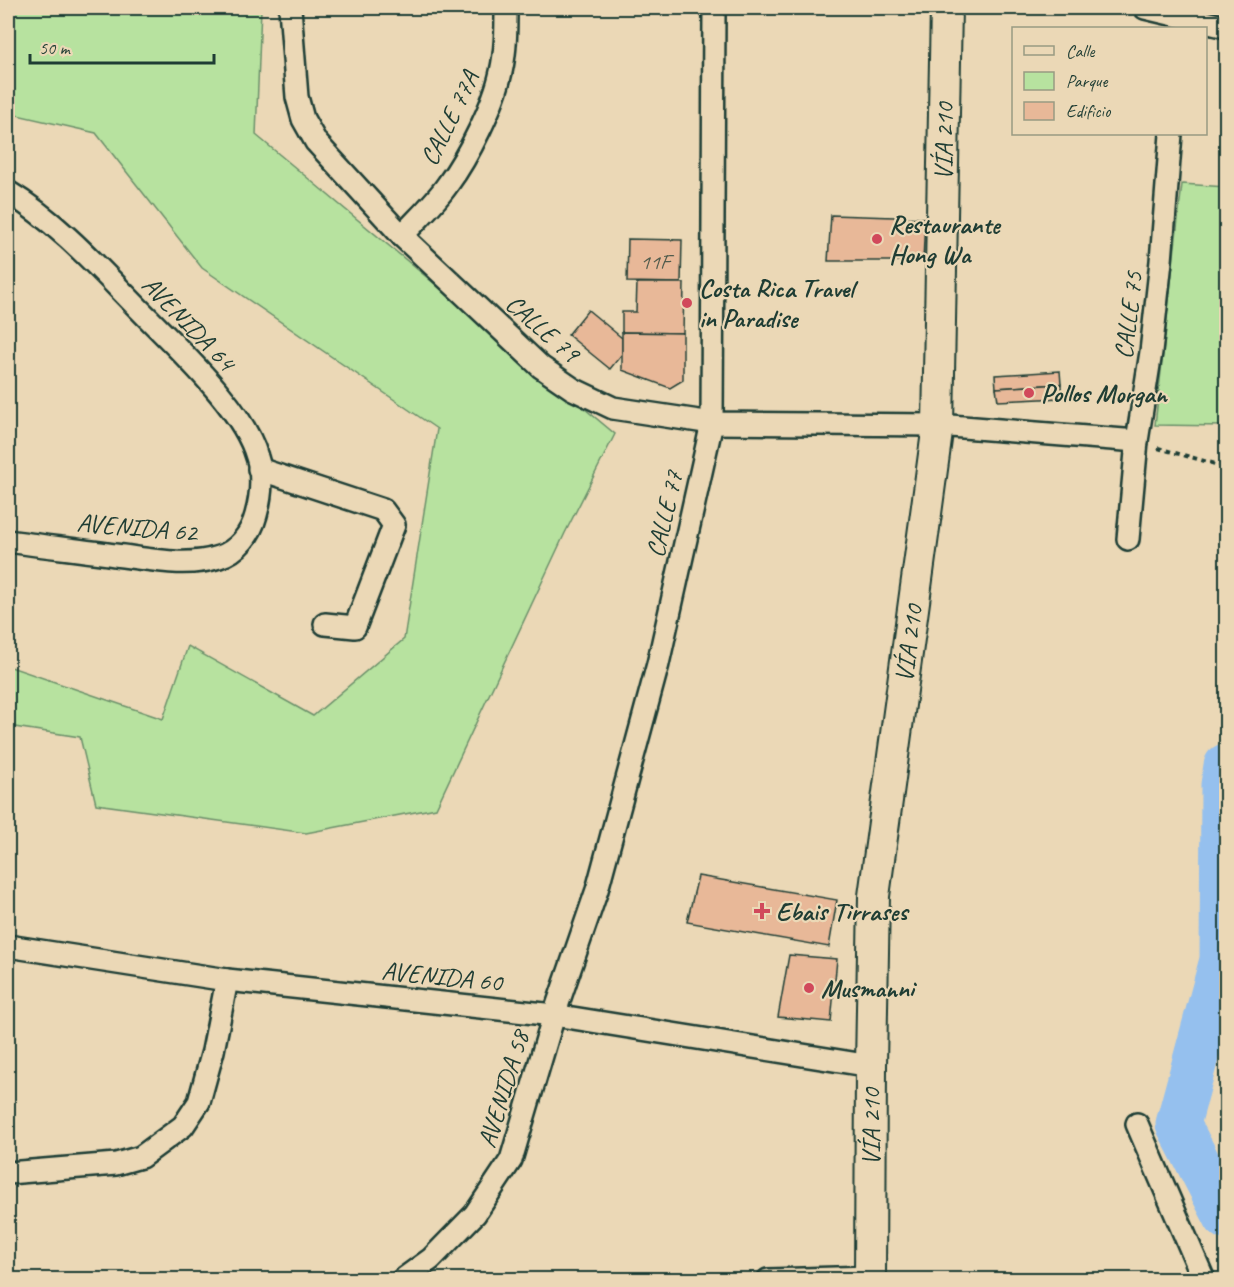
<svg xmlns="http://www.w3.org/2000/svg" width="1234" height="1287" font-family="Caveat,sans-serif">
  <style>
    .green { fill: #b7e29f; stroke: #6b906a; stroke-width: 1.5 }
    .lines { fill: none; stroke-linecap: round; stroke-linejoin: round }
    .river { stroke: #95c0ee; stroke-width: 45 }
    .building { fill: #e8b898; stroke: #1f3d34; stroke-width: 1.5 }
    .street-casing { stroke: #1f3d34; stroke-width: 26 }
    .secondary-casing { stroke: #1f3d34; stroke-width: 34 }
    .path { stroke: #1f3d34; stroke-width: 4; stroke-dasharray: 4.5 4.5; stroke-linecap: butt }
    .street { stroke: #ebd8b6; stroke-width: 21 }
    .secondary { stroke: #ebd8b6; stroke-width: 30 }
    .poi-dot { fill: #d1495b; stroke: #ebd8b6; stroke-width: 2 }
    .labels { text-anchor: middle; stroke-width: 4.5; stroke-linejoin: round; paint-order: stroke }
    .number-label { font-size: 22px; fill: #515c4d }
    .street-label { font-size: 26px; fill: #1f3d34; stroke: #ebd8b6 }
    .poi-label { font-size: 26px; font-weight: bold; fill: #1f3d34; stroke: #ebd8b6; text-anchor: start }
  </style>
  <rect width="100%" height="100%" fill="#ebd8b6"/>
  <filter id="ink" filterUnits="userSpaceOnUse"><feTurbulence type="fractalNoise" baseFrequency=".0167" numOctaves="2"/><feDisplacementMap in="SourceGraphic" scale="12" xChannelSelector="R" yChannelSelector="G"/><feConvolveMatrix kernelMatrix="1 2 1 2 8 2 1 2 1" color-interpolation-filters="sRGB"/></filter>
  <g filter="url(#ink)">
    <g class="green">
      <path d="M8,8H261L256,135L615,434L565,533L436,808L306,833L96,804L80,737L8,726V666L163,719L188,646L313,716L404,639L437,429L202,268L96,133L8,113Z"/>
      <path d="M1182,184L1226,187V426L1155,425Z"/>
    </g>
    <g class="lines">
      <path class="river" d="M1226,766L1223,785L1222,960L1178,1124L1226,1217"/>
    </g>
    <g class="building">
      <path d="M831,215L925,218L923,261H828Z"/>
      <path d="M628,239L682,240L681,283L627,282Z"/>
      <path d="M637,283H684L683,333L622,332V312H636Z"/>
      <path d="M588,310L622,338V354L610,369L568,335Z"/>
      <path d="M622,332L683,333V380L670,388L622,370Z"/>
      <path d="M1060,371L1061,384L996,388L995,375Z"/>
      <path d="M1061,384V398L998,401L996,388Z"/>
      <path d="M698,876L837,900L829,947L687,922Z"/>
      <path d="M789,955L837,959L831,1022L778,1017Z"/>
    </g>
    <g class="lines">
      <defs>
        <g id="street">
          <path d="M290,8L297,97L303,119L316,142L402,236L541,367L573,389L613,408L712,423L938,425L1137,441"/>
          <path d="M1145,8L1226,27"/>
          <path d="M8,192C61,224 105,275 149,319C183,354 244,410 257,457C263,475 261,497 256,515C251,534 238,551 219,557C186,568 149,559 115,555C79,550 43,546 8,541"/>
          <path d="M402,236C417,219 435,203 448,184C468,157 494,105 501,72C506,50 506,29 506,8"/>
          <path d="M259,469L383,510L394,525L355,627L325,624"/>
          <path d="M1128,539L1137,441L1151,352L1161,261L1171,134"/>
          <path d="M8,946L227,980L554,1015L871,1066"/>
          <path d="M1137,1124L1204,1280"/>
          <path d="M8,1173L116,1164L141,1157L183,1126L199,1102L213,1051L227,980"/>
          <path d="M402,1280L431,1259L475,1214L511,1160L554,1015L597,890L658,664L712,423L714,8"/>
          <path d="M768,1280L870,1277"/>
        </g>
        <g id="secondary">
          <path id="s1" d="M870,1280L871,1066L874,896L938,425L946,8"/>
        </g>
      </defs>
      <use href="#street" class="street-casing"/>
      <use href="#secondary" class="secondary-casing"/>
      <path class="path" d="M1158,448L1226,467"/>
      <use href="#street" class="street"/>
      <use href="#secondary" class="secondary"/>
    </g>
  </g>
  <g class="poi-dot">
    <circle cx="877" cy="239" r="6"/>
    <circle cx="687" cy="303" r="6"/>
    <circle cx="1029" cy="393" r="6"/>
    <path d="M759 902h6v6h6v6h-6v6h-6v-6h-6v-6h6z"/>
    <circle cx="809" cy="988" r="6"/>
  </g>
  <g class="labels">
    <g class="number-label">
      <text x="655" y="269">11F</text>
    </g>
    <g class="street-label">
      <text transform="translate(449 118) rotate(-64)" y="9">CALLE 77A</text>
      <text dy="9" stroke="none"><textPath href="#s1" startOffset="1143">VÍA 210</textPath></text>
      <text transform="translate(1128 315) rotate(-83)" y="9">CALLE 75</text>
      <text transform="translate(189 323) rotate(46)" y="9">AVENIDA 64</text>
      <text transform="translate(543 328) rotate(41)" y="9">CALLE 79</text>
      <text transform="translate(664 514) rotate(-77)" y="9">CALLE 77</text>
      <text transform="translate(137 527) rotate(5)" y="9">AVENIDA 62</text>
      <text dy="9" stroke="none"><textPath href="#s1" startOffset="639">VÍA 210</textPath></text>
      <text transform="translate(442 976) rotate(6)" y="9">AVENIDA 60</text>
      <text transform="translate(503 1089) rotate(-73)" y="9">AVENIDA 58</text>
      <text dy="9" stroke="none"><textPath href="#s1" startOffset="153">VÍA 210</textPath></text>
    </g>
    <g class="poi-label">
      <text x="889" y="233">Restaurante<tspan x="889" dy="30">Hong Wa</tspan></text>
      <text x="699" y="297">Costa Rica Travel<tspan x="699" dy="30">in Paradise</tspan></text>
      <text x="1041" y="402">Pollos Morgan</text>
      <text x="776" y="920">Ebais Tirrases</text>
      <text x="821" y="997">Musmanni</text>
    </g>
  </g>
  <rect width="1234" height="1287" fill="none" stroke="#ebd8b6" stroke-width="30"/>
  <rect x="15" y="15" width="1204" height="1257" fill="none" stroke="#1f3d34" stroke-width="2" filter="url(#ink)"/>
  <rect x="1012" y="27" width="195" height="108" fill="#ebd8b6" stroke="#999a82" stroke-width="1.5"/>
  <rect x="1024" y="46" width="30" height="9" fill="#ebd8b6" stroke="#999a82" stroke-width="1.5"/>
  <text x="1066" y="57" font-size="18" fill="#1f3d34">Calle</text>
  <rect x="1024" y="72" width="30" height="18" fill="#b7e29f" stroke="#999a82" stroke-width="1.5"/>
  <text x="1066" y="87" font-size="18" fill="#1f3d34">Parque</text>
  <rect x="1024" y="102" width="30" height="18" fill="#e8b898" stroke="#999a82" stroke-width="1.5"/>
  <text x="1066" y="117" font-size="18" fill="#1f3d34">Edificio</text>
  <path d="M30 54v9h184v-9" fill="none" stroke="#1f3d34" stroke-width="3"/>
  <text x="39" y="54" font-size="18" fill="#1f3d34" stroke="#ebd8b6" stroke-width="4.5" paint-order="stroke">50 m</text>
</svg>
